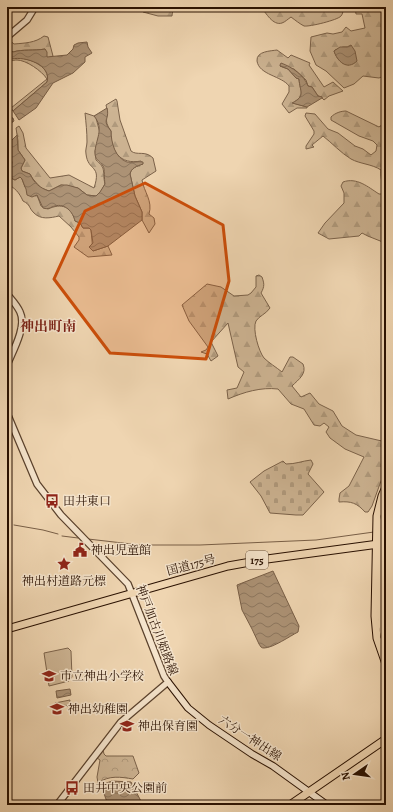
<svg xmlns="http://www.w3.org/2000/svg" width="393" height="812" font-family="Alegreya,'Noto Serif JP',serif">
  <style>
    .forest { fill: url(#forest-firs); stroke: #7b624a; fill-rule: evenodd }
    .cemetery { fill: url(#cemetery-stones); stroke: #7b624a }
    .park { fill: url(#park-crowns); stroke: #7b624a }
    .pitch { fill: #cdb493; stroke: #7b624a }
    .water { fill: url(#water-waves); stroke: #785e46 }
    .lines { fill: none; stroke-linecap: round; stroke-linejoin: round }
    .stream { stroke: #785e46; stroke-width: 1 }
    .tertiary-casing { stroke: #5a412c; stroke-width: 8 }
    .secondary-casing { stroke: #291000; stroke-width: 8 }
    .primary-casing { stroke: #291000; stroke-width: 9 }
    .trunk-casing { stroke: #291000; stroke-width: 9 }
    .tertiary { stroke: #f5e4cc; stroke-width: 5.5 }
    .secondary { stroke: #f5e4cc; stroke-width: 6 }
    .primary { stroke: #efd5b1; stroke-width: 7 }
    .trunk { stroke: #efd5b1; stroke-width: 7 }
    .marked { fill: #cb4e0a; fill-opacity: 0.2; stroke: #cb4e0a; stroke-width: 3; stroke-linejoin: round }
    .labels { text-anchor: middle; stroke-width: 3; stroke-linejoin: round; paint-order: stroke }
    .shield { fill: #f5e4cc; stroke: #66503d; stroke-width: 1 }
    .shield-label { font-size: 11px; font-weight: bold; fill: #291000 }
    .poi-label { font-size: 12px; fill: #291000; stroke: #f5e4cc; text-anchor: start }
    .street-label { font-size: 12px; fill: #291000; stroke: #f5e4cc }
    .quarter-label { font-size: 14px; font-weight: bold; fill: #7a1f14; stroke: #f5e4cc }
  </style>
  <defs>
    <pattern id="forest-firs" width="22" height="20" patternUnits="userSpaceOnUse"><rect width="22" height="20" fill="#cdb493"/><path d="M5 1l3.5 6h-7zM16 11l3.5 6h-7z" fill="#b09a7d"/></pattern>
    <pattern id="cemetery-stones" width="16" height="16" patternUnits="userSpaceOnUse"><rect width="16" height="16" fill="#cdb493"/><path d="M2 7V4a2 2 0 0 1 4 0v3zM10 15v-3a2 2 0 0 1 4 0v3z" fill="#b09a7d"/></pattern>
    <pattern id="park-crowns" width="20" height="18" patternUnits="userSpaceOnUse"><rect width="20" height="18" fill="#cdb493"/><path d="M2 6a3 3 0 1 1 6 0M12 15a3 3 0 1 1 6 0" fill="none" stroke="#b09a7d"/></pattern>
    <pattern id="water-waves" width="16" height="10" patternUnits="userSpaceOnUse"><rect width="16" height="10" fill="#ac9275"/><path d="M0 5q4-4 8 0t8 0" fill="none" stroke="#8c765e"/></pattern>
  </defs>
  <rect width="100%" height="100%" fill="#efd5b1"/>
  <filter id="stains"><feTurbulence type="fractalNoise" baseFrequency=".005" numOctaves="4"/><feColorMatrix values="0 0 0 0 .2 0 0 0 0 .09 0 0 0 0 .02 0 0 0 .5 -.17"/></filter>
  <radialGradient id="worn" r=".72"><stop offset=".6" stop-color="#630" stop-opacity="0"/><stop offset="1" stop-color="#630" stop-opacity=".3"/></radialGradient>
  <g class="forest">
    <path d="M135,7H173L172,16H158L143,12L141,9Z"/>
    <path d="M261,7H344C343,10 343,14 341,16C338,20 309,27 304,26C300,24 295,20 291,17C288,19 285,22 282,23C273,26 266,13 261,7Z"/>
    <path d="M355,7H386V75L379,78L363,76L354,84L344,88L326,71L316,65L310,51L311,37L327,33L333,34L342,32L346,27L351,31L365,28L362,14H356ZM343,47H347L349,65C341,64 337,59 334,51L335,50Z"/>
    <path d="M44,36L48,37L53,56L47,58L45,49C34,51 23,49 13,52L10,51L9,48H7V42L9,40L14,44C25,43 35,43 44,36Z"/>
    <path d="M277,50L288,58L291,55L310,63L309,65L324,87L333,82L343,91L329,96L324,100L322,98V97L318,96L312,87L308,86L306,80L294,69L280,66L288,69L296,78L299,79C300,93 306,94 293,103L307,107V108H297L289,113L282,104L289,92V86C282,76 259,75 257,61C256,51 271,51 277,50Z"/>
    <path d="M8,51L12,58C25,56 52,65 47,82L13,111L11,108L47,79C42,71 26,60 17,60C12,60 11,62 7,60Z"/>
    <path d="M116,99L117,101L120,120L131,151C137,156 145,150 153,158L156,171L142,180C144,192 153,201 149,214L154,218L155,224L149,233L142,220V212L135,196L130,174C131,168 137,166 143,164L141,161C120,165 110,151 111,131C102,119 110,118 106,105Z"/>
    <path d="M346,111L379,127L383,124L386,121V134L382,142L383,161L386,163V244C378,239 370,238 362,233L359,236L329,239L318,233L325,223L344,203V193L341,186L343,182C357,177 368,187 379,194H382C384,185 380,179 381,170C372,164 360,164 351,159C341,153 332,143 323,136L312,145L314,147L306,149V146L314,134V131L305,116L306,113L315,114L328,129L338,133L355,146L363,149L371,155L376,151L377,145L373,141L359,136L331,120V117C335,113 341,111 346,111Z"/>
    <path d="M85,113L94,116L96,118L100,133L95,151L96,160C107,169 102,172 105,184L100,193L96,196L87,195L78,188L61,185L49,191L41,188L33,179L30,174L22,171L21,168L25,160L18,150V141L16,128L19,126L23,133L26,148L50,178L69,175L94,188C102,164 88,172 86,154C85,150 87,146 87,142C87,132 86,123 85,113Z"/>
    <path d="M7,176L15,180L20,177L22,179L25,187L37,195L41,206L48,209C61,203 72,206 75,221L80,223L83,228H89L91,230L93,251L108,246L112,255L88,257L74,247L79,240V237L71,227L59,216C50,218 41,220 34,213C28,207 31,205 23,201C19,192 15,188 7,184Z"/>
    <path d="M259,275L262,277C264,283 265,286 261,293L270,308C266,314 259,316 256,321C252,329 259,352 264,358C269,363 276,367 282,372L290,357H293L303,364C307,374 299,379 292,386L301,397L310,393L319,404L333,411L342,426L356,435L386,442V472L381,481L372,506L368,512H365C357,503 351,501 339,502V499L340,493L349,486L364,457L345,449L330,438L326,432L329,427L324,423L320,426L314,425L304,409L291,404L278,389C261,387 244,392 228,399L227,390L237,388L244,372L238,367L228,323L211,342L218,356L211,361L207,354L201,352L206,350L208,347L189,321L182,305L207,284L221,287L234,296L248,295L251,293L256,287V276Z"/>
  </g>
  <path class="cemetery" d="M311,460L313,464L308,474L324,492L303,515H296L270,513L261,496L250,482L264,471L283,461L286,464C296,464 302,461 311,460Z"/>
  <g class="park">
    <path d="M70,700L69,706L55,708V703Z"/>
    <path d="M102,746L104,754L106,756H133L139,773L133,779C121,777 109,775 98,783L97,777L100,760L94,756Z"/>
  </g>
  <path class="pitch" d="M68,648L71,651L72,677L69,681L49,686L44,653Z"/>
  <g class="water">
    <path d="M87,42L88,47L92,53L85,57V62L73,73L53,83L36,108L19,120L13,111L47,82C52,65 25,56 12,59L7,52V48H9L10,50L13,52C23,49 34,51 45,49L47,52V57L67,55L73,49L74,45L78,43Z"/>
    <path d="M351,45L355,51L357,61C347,71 337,61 334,51L340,47H347Z"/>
    <path d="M281,63C292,67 304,75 308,86L312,87L318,96L322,97V98L307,107L292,103C306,96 300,92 299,79L296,78L288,69L280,66V65Z"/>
    <path d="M7,107L12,118H13L14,121L7,126Z"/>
    <path d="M107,108C110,120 101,119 111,131C111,142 115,158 127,162C132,163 138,161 143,162V164C137,166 131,168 130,174L135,196L142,212V220L108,246L93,251L89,247L93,243L91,230L89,228H83L80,223L75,221C73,212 65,203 55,206C50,207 49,210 43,208L37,195L32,197L27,195L26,189L25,187L22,179L20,177L15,180L7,176V171L11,168L12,162L9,157H7V145L17,135L18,150L25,160L21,168L22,171L30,174C34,183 40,188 49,191L61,185H67L78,188L87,195L96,196L100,192L105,184C104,179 105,169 103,166C99,160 95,160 95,153C95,140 105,129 94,116Z"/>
    <path d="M273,571L299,626L298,632C290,636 273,648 264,648C261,648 261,647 259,644L252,629L242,610L237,585Z"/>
    <path d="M70,689L71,695L57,698L56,691Z"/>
    <path d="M112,781L131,782L143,805H108L101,785Z"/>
  </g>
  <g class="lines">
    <g class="stream">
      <path d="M7,525H9"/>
      <path d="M14,525L43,530L58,534"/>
      <path d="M62,536L78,538"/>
      <path d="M88,539L140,545H200L316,540L374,532"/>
    </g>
    <defs>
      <g id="tertiary">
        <path d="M7,37L27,20L35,7"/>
        <path d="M7,294C11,299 17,305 20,312C27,326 13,351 7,365"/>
        <path d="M7,413L37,484L61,515L128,584L164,676L168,682L121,722L57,805"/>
      </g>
      <path id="secondary" d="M168,682L188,708L209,725L252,754L273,766L327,805"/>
      <g id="primary">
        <path d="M386,487L382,496L377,516L375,616L377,638L386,664"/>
        <path d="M386,506L382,529L381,612L382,624L386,645"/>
      </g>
      <g id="trunk">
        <path d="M7,629L228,566L267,559L386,543"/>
        <path d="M290,805L386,739"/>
      </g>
    </defs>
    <use href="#tertiary" class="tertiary-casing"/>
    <use href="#secondary" class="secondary-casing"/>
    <use href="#primary" class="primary-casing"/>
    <use href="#trunk" class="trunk-casing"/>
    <use href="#tertiary" class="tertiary"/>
    <use href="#secondary" class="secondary"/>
    <use href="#primary" class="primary"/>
    <use href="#trunk" class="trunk"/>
  </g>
  <path class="marked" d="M145,183L223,225L229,281L206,359L110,353L54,279L85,211Z"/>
  <defs>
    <symbol id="bus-bare" viewBox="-9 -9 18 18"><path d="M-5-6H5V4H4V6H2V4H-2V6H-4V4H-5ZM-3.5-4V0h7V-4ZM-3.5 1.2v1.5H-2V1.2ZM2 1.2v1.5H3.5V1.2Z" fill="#8f2418" stroke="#f5e4cc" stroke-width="2.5" paint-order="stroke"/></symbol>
    <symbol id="civic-bare" viewBox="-9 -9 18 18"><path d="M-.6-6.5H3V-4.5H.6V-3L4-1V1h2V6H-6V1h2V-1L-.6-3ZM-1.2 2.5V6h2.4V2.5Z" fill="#8f2418" stroke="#f5e4cc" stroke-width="2.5" paint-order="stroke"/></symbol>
    <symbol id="sight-bare" viewBox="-9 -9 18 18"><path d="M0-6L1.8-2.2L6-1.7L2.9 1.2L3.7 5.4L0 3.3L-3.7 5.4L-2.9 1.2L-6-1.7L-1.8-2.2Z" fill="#8f2418" stroke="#f5e4cc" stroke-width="2.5" paint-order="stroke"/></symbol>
    <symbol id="school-bare" viewBox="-9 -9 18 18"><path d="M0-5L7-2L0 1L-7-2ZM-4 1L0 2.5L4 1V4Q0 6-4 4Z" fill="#8f2418" stroke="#f5e4cc" stroke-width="2.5" paint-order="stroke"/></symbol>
  </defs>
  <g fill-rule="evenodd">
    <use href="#bus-bare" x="42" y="491" width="20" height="20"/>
    <use href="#civic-bare" x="70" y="540" width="20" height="20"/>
    <use href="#sight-bare" x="54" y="554" width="20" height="20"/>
    <use href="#school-bare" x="39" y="666" width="20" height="20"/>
    <use href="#school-bare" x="47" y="699" width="20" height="20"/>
    <use href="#school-bare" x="117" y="716" width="20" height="20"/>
    <use href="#bus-bare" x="62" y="778" width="20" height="20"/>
  </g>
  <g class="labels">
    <rect class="shield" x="246" y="551" width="22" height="18" rx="3"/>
    <g class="shield-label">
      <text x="257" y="564">175</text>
    </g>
    <g class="poi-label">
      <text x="63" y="505">田井東口</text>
      <text x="91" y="554">神出児童館</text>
      <text x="64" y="585" text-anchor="middle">神出村道路元標</text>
      <text x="60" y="680">市立神出小学校</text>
      <text x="68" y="713">神出幼稚園</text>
      <text x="138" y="730">神出保育園</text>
      <text x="83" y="792">田井中央公園前</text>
    </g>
    <g class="street-label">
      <text transform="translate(191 565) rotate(-15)" y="4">国道175号</text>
      <text transform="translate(157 630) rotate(69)" y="4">神戸加古川姫路線</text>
      <text transform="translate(250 738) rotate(33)" y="4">六分一神出線</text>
    </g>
    <g class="quarter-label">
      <text x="48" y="331">神出町南</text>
    </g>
  </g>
  <rect width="393" height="812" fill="none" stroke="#efd5b1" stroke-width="24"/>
  <rect x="8" y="8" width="377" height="796" fill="none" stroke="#291000" stroke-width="2"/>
  <rect x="12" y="12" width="369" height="788" fill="none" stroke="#291000"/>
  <g transform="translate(355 774) rotate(257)" stroke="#f5e4cc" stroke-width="3" paint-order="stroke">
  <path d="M0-3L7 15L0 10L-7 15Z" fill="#291000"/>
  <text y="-6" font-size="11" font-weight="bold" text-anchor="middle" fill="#291000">N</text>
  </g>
  <rect width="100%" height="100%" filter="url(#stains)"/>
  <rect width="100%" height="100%" fill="url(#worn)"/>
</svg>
